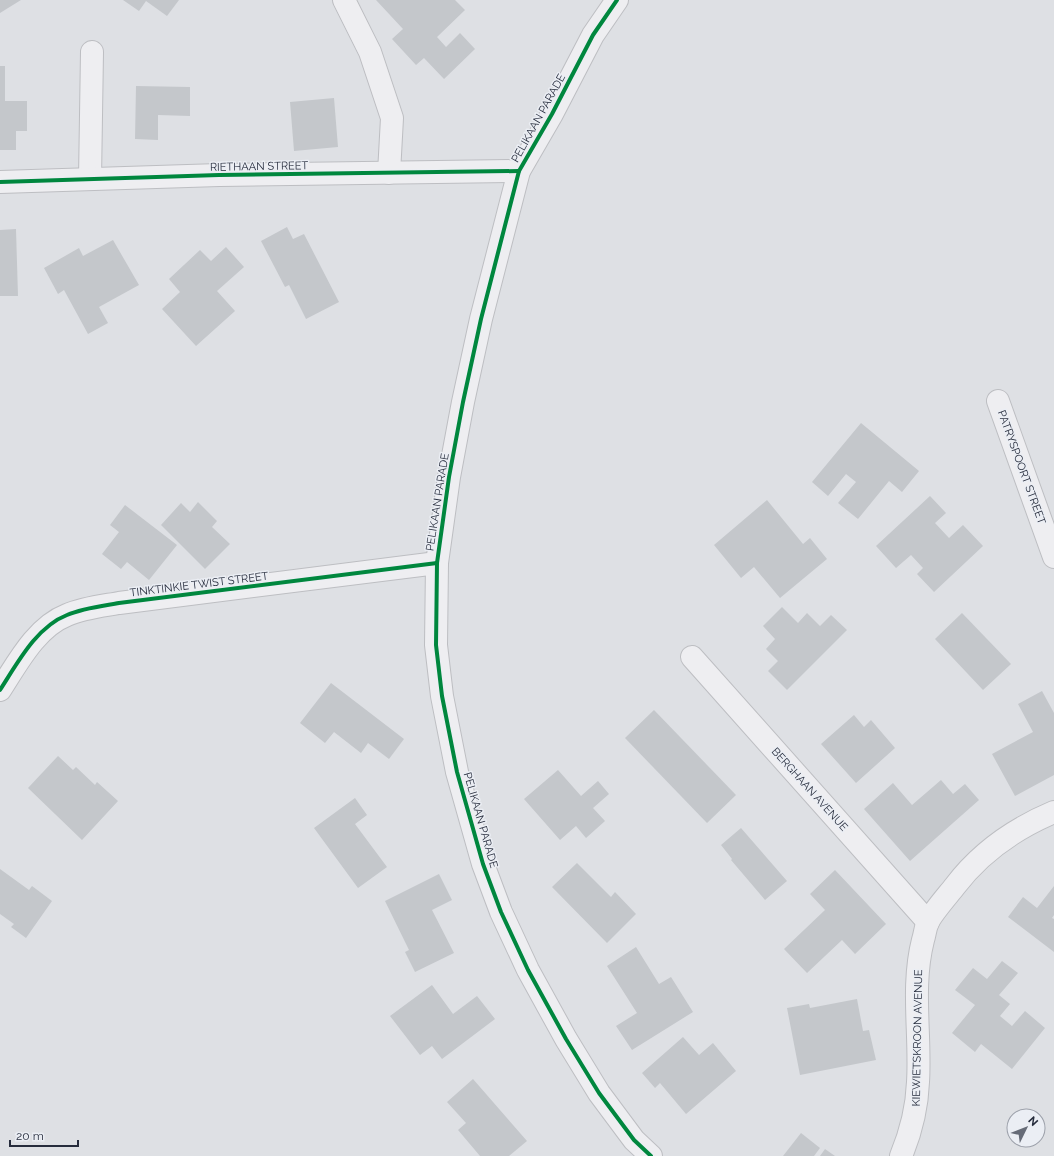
<svg xmlns="http://www.w3.org/2000/svg" width="1054" height="1156" font-family="Raleway,sans-serif">
  <style>
    .building { fill: #c4c7cb }
    .lines { fill: none; stroke-linecap: round; stroke-linejoin: round }
    .minor-casing { stroke: #bdbec2; stroke-width: 24 }
    .minor { stroke: #eeeef1; stroke-width: 22 }
    .cycleway-casing { stroke: #ebeef4; stroke-width: 6 }
    .cycleway { stroke: #00873e; stroke-width: 4 }
    .labels { text-anchor: middle; stroke-width: 3; stroke-linejoin: round; paint-order: stroke }
    .street-label { font-size: 11px; fill: #262c3c; stroke: #ebeef4 }
  </style>
  <rect width="100%" height="100%" fill="#dee0e4"/>
  <g class="building">
    <path d="M0,0H21L0,13Z"/>
    <path d="M123,0H179L167,16L146,1L139,11Z"/>
    <path d="M376,0H455L465,10L437,37L446,47L460,33L475,49L444,79L424,58L416,65L392,39L403,29Z"/>
    <path d="M0,66H5V101H27V131H16V150H0Z"/>
    <path d="M136,86L190,87V116L158,115V140L135,139Z"/>
    <path d="M334,98L338,147L294,151L290,102Z"/>
    <path d="M287,227L293,239L304,234L339,302L306,319L289,285L285,287L261,241Z"/>
    <path d="M16,229L18,296H0V230Z"/>
    <path d="M113,240L139,285L99,307L108,323L88,334L64,290L58,294L44,268L79,248L83,256Z"/>
    <path d="M226,247L244,267L217,291L235,311L196,346L162,309L180,292L169,279L200,250L211,261Z"/>
    <path d="M861,423L919,471L902,492L889,481L858,519L838,503L856,482L846,474L828,496L812,482Z"/>
    <path d="M930,496L946,513L935,523L949,538L963,525L983,546L934,592L917,574L923,568L911,555L896,568L876,546Z"/>
    <path d="M767,500L803,544L810,538L827,559L780,598L754,567L741,578L714,545Z"/>
    <path d="M198,502L217,521L212,527L230,544L205,569L161,525L181,503L190,512Z"/>
    <path d="M125,505L177,545L149,580L127,562L121,569L102,554L119,532L110,525Z"/>
    <path d="M782,607L798,623L807,613L820,626L831,615L847,630L787,690L768,671L778,661L766,649L775,639L763,626Z"/>
    <path d="M962,613L1011,664L983,690L935,639Z"/>
    <path d="M331,683L404,739L389,759L368,743L361,753L334,732L325,743L300,723Z"/>
    <path d="M1042,691L1054,713V775L1015,796L992,754L1033,732L1018,704Z"/>
    <path d="M654,710L736,795L707,823L625,738Z"/>
    <path d="M854,715L864,727L871,720L895,748L856,783L821,744Z"/>
    <path d="M58,756L73,770L76,767L95,785L97,782L118,801L82,840L28,788Z"/>
    <path d="M558,770L581,796L598,781L609,794L593,808L605,821L586,838L576,826L560,840L524,799Z"/>
    <path d="M941,780L953,794L965,784L979,800L910,861L864,809L893,783L912,805Z"/>
    <path d="M355,798L367,815L355,824L387,867L358,888L314,828Z"/>
    <path d="M741,828L787,881L765,900L731,860L732,859L721,845Z"/>
    <path d="M577,863L611,897L615,892L636,914L607,943L552,887Z"/>
    <path d="M0,869L29,890L32,886L52,901L26,938L11,927L14,924L0,914Z"/>
    <path d="M835,870L886,924L855,954L842,940L807,973L784,949L825,910L810,894Z"/>
    <path d="M439,874L452,900L432,910L454,953L415,972L405,952L409,950L385,901Z"/>
    <path d="M1054,886V915L1052,918L1054,919V952L1008,917L1023,897L1037,908Z"/>
    <path d="M636,947L659,984L671,977L693,1012L632,1050L616,1026L637,1013L607,966Z"/>
    <path d="M1002,961L1018,973L999,995L1010,1004L1000,1016L1012,1026L1025,1011L1045,1028L1012,1069L981,1044L975,1052L952,1033L975,1005L955,990L973,968L987,979Z"/>
    <path d="M432,985L453,1014L477,996L495,1019L442,1059L432,1046L420,1055L390,1016Z"/>
    <path d="M857,999L863,1031L869,1030L876,1060L800,1075L787,1008L809,1004L810,1008Z"/>
    <path d="M683,1037L699,1055L713,1043L736,1071L686,1114L660,1083L655,1088L642,1073Z"/>
    <path d="M473,1079L527,1141L509,1156H480L458,1130L466,1123L447,1102Z"/>
    <path d="M801,1133L820,1148L814,1156H783Z"/>
    <path d="M825,1149L835,1156H820Z"/>
  </g>
  <g class="lines">
    <defs>
      <g id="minor">
        <path d="M344,0L370,52L392,118L389,173"/>
        <path d="M617,0L593,35L552,114L519,171L481,319L463,402L449,477L437,563L436,645L442,696L457,772L483,864L501,912L528,970L566,1039L599,1093L634,1140L651,1156"/>
        <path d="M90,179L92,52"/>
        <path d="M0,182L219,175L519,171"/>
        <path d="M998,401L1054,557"/>
        <path d="M692,657L928,922"/>
        <path d="M0,690C17,664 36,627 67,615C83,608 102,606 119,603L437,563"/>
        <path d="M901,1156C911,1132 917,1108 918,1082C921,1035 911,987 923,940C925,934 925,928 928,922C932,913 948,895 955,886C980,853 1016,828 1054,812"/>
      </g>
    </defs>
    <use href="#minor" class="minor-casing"/>
    <use href="#minor" class="minor"/>
    <defs>
      <g id="cycleway">
        <path d="M617,0L593,35L552,114L519,171L481,319L463,402L449,477L437,563L436,645L442,696L457,772L483,864L501,912L528,970L566,1039L599,1093L634,1140L651,1156"/>
        <path d="M0,182L219,175L519,171"/>
        <path d="M0,690C17,664 36,627 67,615C83,608 102,606 119,603L437,563"/>
      </g>
    </defs>
    <use href="#cycleway" class="cycleway-casing"/>
    <use href="#cycleway" class="cycleway"/>
  </g>
  <g class="labels">
    <g class="street-label">
      <text transform="translate(538 118) rotate(-61)" y="4">PELIKAAN PARADE</text>
      <text transform="translate(259 166) rotate(-1)" y="4">RIETHAAN STREET</text>
      <text transform="translate(1022 467) rotate(70)" y="4">PATRYSPOORT STREET</text>
      <text transform="translate(437 502) rotate(-81)" y="4">PELIKAAN PARADE</text>
      <text transform="translate(199 584) rotate(-7)" y="4">TINKTINKIE TWIST STREET</text>
      <text transform="translate(810 789) rotate(48)" y="4">BERGHAAN AVENUE</text>
      <text transform="translate(481 820) rotate(74)" y="4">PELIKAAN PARADE</text>
      <text transform="translate(917 1038) rotate(-89)" y="4">KIEWIETSKROON AVENUE</text>
    </g>
  </g>
  <g transform="translate(1026 1128) rotate(47)"><circle r="19" fill="#ebeef4" stroke="#9ca0aa"/>
  <path d="M0-3L7 15L0 10L-7 15Z" fill="#666b77"/>
  <text y="-6" font-size="11" font-weight="bold" text-anchor="middle" fill="#262c3c">N</text>
  </g>
  <path d="M10 1140v6h68v-6" fill="none" stroke="#262c3c" stroke-width="2"/>
  <text x="16" y="1140" font-size="12" fill="#262c3c" stroke="#ebeef4" stroke-width="3" paint-order="stroke">20 m</text>
</svg>
